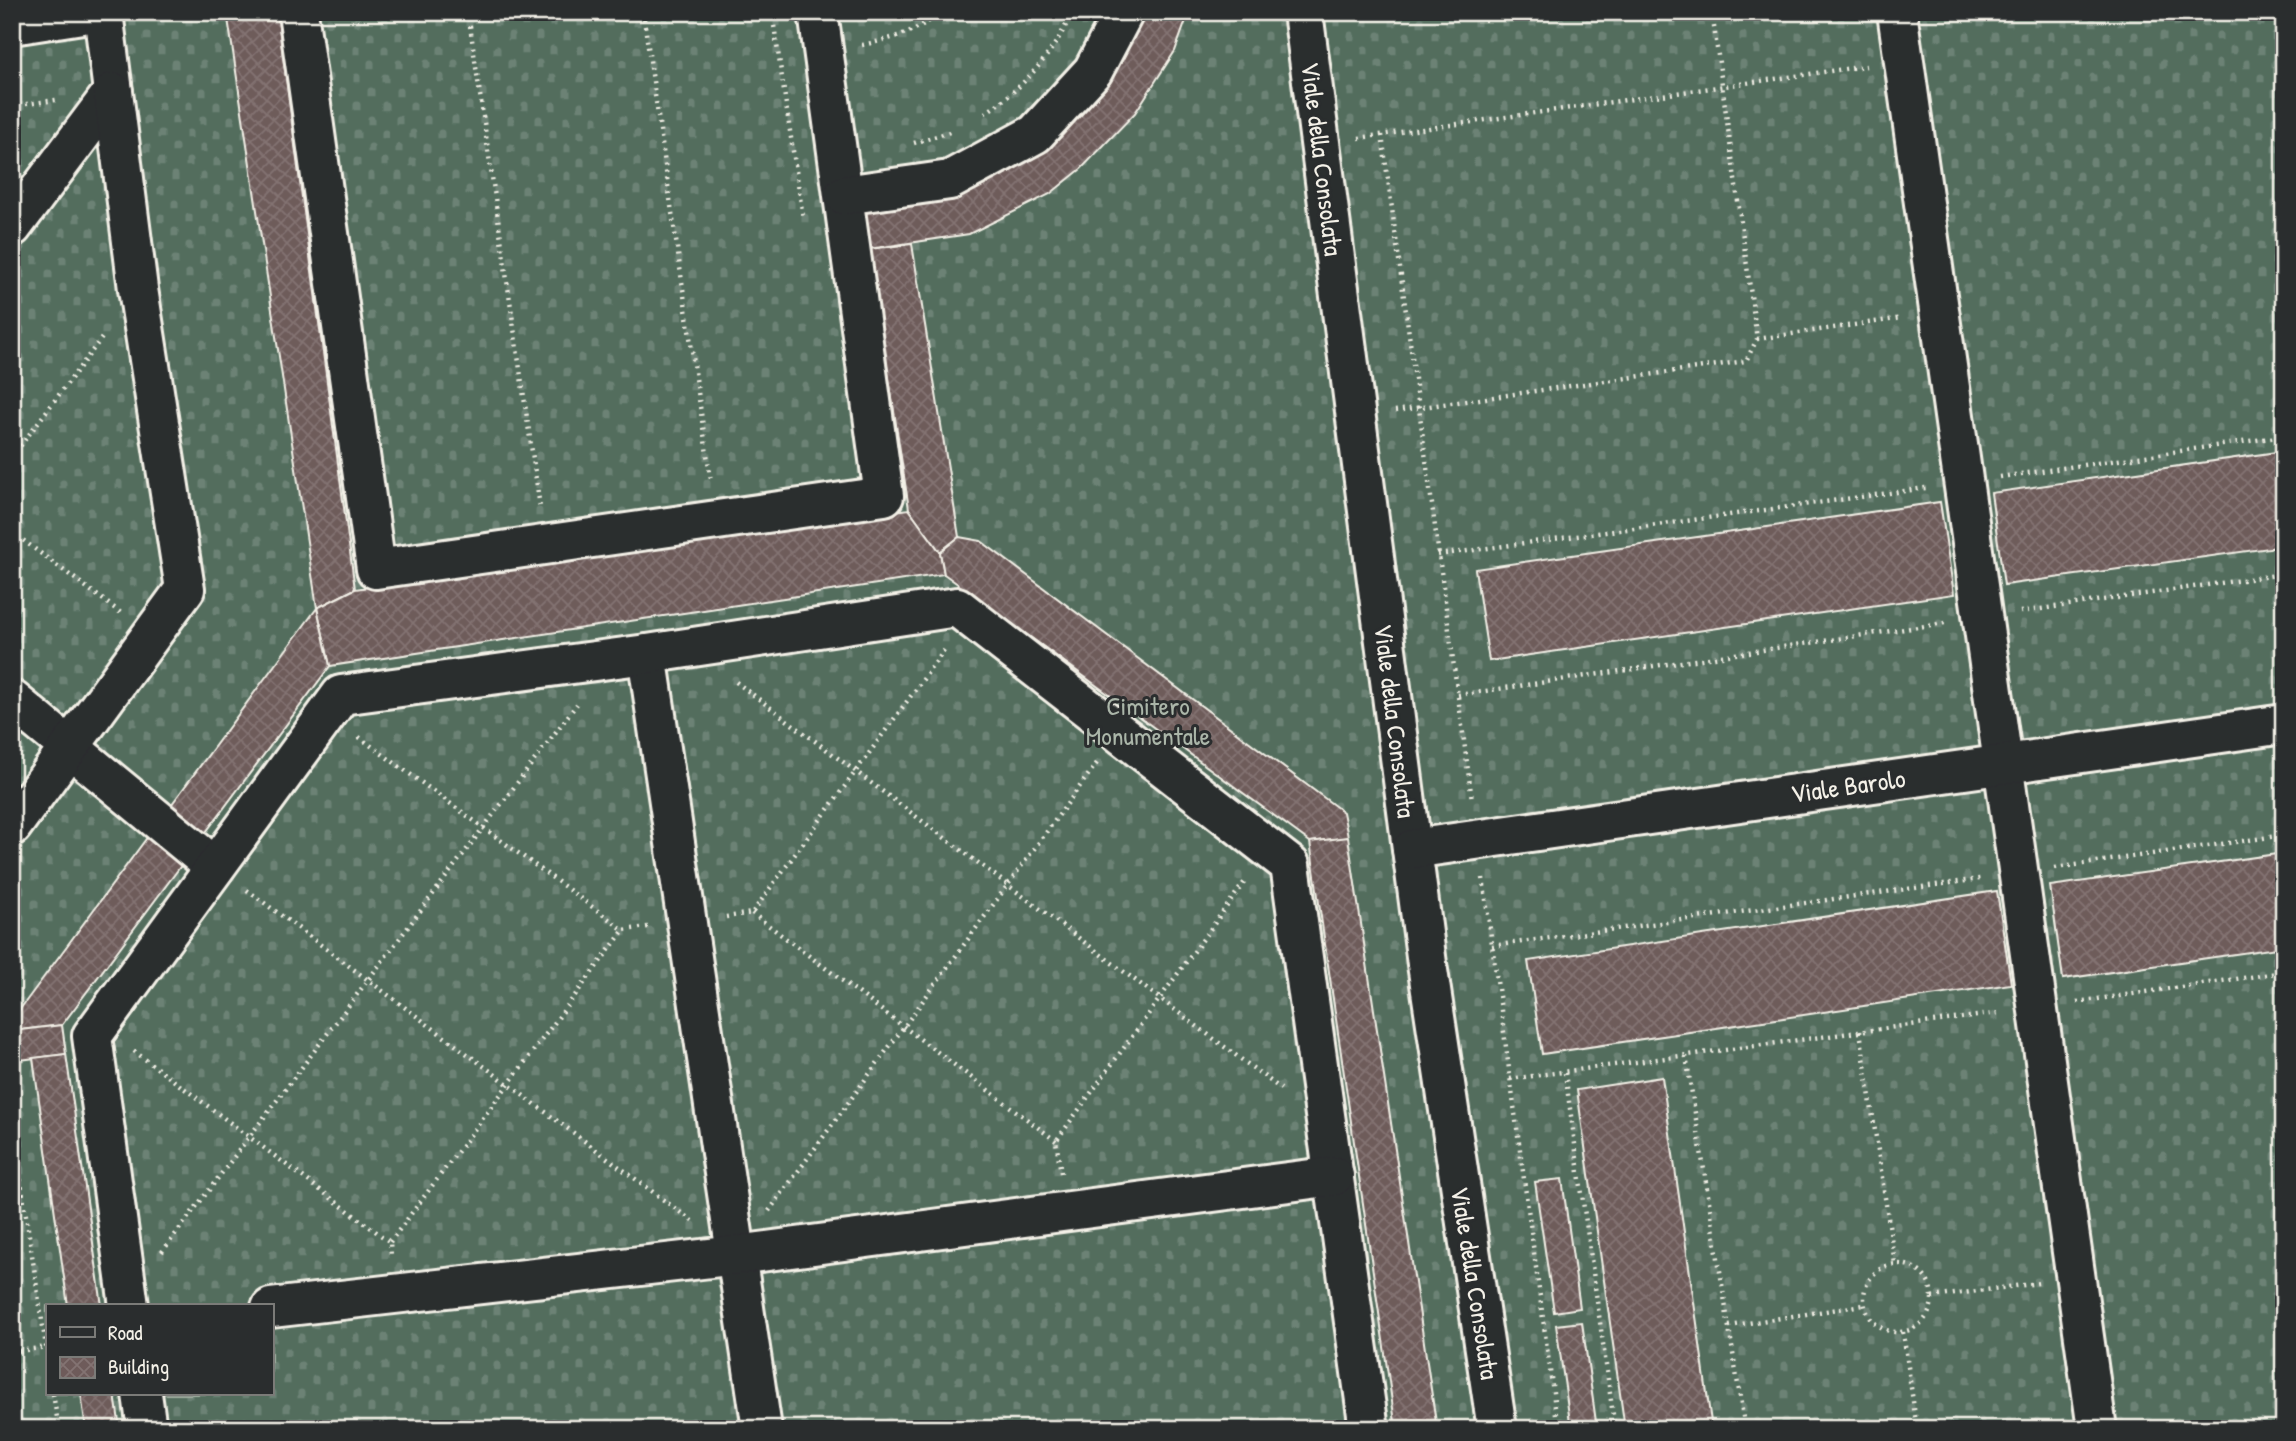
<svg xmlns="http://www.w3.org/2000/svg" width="2296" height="1441" font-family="'Patrick Hand',sans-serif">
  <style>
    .cemetery { fill: url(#cemetery-stones); stroke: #a3afa2; stroke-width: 2; fill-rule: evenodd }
    .building { fill: url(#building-cross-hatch); stroke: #f4f1e8; stroke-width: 2 }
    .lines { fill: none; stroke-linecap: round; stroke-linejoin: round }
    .street-casing { stroke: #f4f1e8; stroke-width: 44 }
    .path { stroke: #f4f1e8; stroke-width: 4.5; stroke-dasharray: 2 5; stroke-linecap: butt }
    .street { stroke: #2a2d2e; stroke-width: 38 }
    .labels { text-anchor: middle; stroke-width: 6; stroke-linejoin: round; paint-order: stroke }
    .street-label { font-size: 26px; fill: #f4f1e8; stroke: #2a2d2e }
    .park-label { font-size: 26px; fill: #abb6a9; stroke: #2a2d2e }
  </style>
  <defs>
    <pattern id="cemetery-stones" width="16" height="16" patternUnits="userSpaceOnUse" patternTransform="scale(1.75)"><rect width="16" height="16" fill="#526d5d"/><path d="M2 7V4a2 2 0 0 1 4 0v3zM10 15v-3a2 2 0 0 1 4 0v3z" fill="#6c8274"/></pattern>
    <pattern id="building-cross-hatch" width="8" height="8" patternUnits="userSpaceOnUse" patternTransform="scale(1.75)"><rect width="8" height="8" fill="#6e5b5a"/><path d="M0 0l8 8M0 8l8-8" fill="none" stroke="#837372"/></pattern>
  </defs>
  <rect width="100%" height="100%" fill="#383637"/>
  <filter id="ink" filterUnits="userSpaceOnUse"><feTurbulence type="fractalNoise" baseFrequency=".0143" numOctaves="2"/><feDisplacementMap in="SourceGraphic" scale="14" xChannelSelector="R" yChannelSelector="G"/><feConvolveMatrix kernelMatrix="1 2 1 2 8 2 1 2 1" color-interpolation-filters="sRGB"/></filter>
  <g filter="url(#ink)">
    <path class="cemetery" d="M12,12H2284V1429H12ZM47,1306H271V1394H47Z"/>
    <g class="building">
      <path d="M227,12H277L355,589L317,608Z"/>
      <path d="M1144,12H1189L1175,51L1135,113L1081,169L1050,194L969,234L869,249L863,208L1103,84L1134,37Z"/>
      <path d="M912,244L959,537L940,552L909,509L869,249Z"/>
      <path d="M2284,451V546L2004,585L1991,493Z"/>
      <path d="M1940,502L1954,594L1489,661L1475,569Z"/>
      <path d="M909,509L940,552L944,574L330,666L317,608L355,589Z"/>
      <path d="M959,537L981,541L1343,812L1348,837L1310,842L944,574L940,552Z"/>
      <path d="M317,608L330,666L62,1025L12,1031V1020Z"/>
      <path d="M1348,837L1437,1429H1396L1310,842Z"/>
      <path d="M2284,853V947L2063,979L2050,886Z"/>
      <path d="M1997,891L2011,984L1542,1054L1528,961Z"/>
      <path d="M62,1025L66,1054L12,1061V1031Z"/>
      <path d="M66,1054L102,1306H68L33,1058Z"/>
      <path d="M1662,1077L1712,1429H1625L1577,1090Z"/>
      <path d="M1562,1179L1580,1308L1554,1312L1535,1182Z"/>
      <path d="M1582,1322L1597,1429H1571L1556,1325Z"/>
      <path d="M81,1394H115L120,1429H86Z"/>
    </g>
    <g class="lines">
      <defs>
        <g id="street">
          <path d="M298,12L376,569L884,496L818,12"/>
          <path d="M1303,12L1427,964L1497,1429"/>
          <path d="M1897,12L2097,1429"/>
          <path d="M12,25L95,12"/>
          <path d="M844,195L950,180L1035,134L1093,71L1124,12"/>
          <path d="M12,227L113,92L103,12"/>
          <path d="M647,654L762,1429"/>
          <path d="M12,700L215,867"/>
          <path d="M12,826L185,589L138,289L113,92"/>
          <path d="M1412,849L2284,724"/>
          <path d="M129,1306L92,1036L341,695L647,654L957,607L1290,865L1369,1429"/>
          <path d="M271,1308L737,1255L1334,1176"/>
          <path d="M142,1394L147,1429"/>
        </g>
      </defs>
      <use href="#street" class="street-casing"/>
      <g class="path">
        <path d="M468,12L540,507"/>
        <path d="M643,12L711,482"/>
        <path d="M772,12L803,217"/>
        <path d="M862,45C892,39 917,32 941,12"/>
        <path d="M12,106L56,100"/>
        <path d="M985,113C1022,89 1055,53 1072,12"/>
        <path d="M1382,135L1472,800"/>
        <path d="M1359,138L1866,66"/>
        <path d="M914,143L953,131"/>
        <path d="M1757,339L1902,318"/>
        <path d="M1395,411L1746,361L1757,339L1712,12"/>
        <path d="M12,457L104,335"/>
        <path d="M2000,477L2284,436"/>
        <path d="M12,532L121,613"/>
        <path d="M1438,555L1926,488"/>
        <path d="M2020,612L2284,574"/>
        <path d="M736,682L1281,1089"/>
        <path d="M1458,695L1945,623"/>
        <path d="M359,737L624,930L648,927"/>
        <path d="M2055,868L2284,835"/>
        <path d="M1483,878L1558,1429"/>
        <path d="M247,890L692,1221"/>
        <path d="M752,913L1056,1141"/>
        <path d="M726,917L752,913L946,648"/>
        <path d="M1492,946L1980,879"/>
        <path d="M2077,1002L2284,972"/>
        <path d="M1860,1031L1895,1264"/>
        <path d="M134,1051L390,1242L391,1256"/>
        <path d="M1686,1056L1745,1429"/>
        <path d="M1565,1073L1615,1429"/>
        <path d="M1510,1079L1999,1013"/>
        <path d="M12,1124L47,1353"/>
        <path d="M1061,1173L1056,1141L1246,880"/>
        <path d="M769,1211L1097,763"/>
        <path d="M390,1242L624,930"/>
        <path d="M162,1252L577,704"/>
        <circle cx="1898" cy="1298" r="34"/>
        <path d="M1932,1297L2039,1283"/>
        <path d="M1729,1326L1864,1305"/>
        <path d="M1903,1332L1917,1429"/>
        <path d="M12,1352L46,1347"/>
        <path d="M53,1394L59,1429"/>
      </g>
      <use href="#street" class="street"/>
    </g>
  </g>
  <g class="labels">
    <g class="street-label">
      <text transform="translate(1322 159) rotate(83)" y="9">Viale della Consolata</text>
      <text transform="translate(1395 721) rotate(83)" y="9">Viale della Consolata</text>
      <text transform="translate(1848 786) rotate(-8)" y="9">Viale Barolo</text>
      <text transform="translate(1475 1283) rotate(81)" y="9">Viale della Consolata</text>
    </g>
    <g class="park-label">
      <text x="1148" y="715">Cimitero<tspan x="1148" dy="30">Monumentale</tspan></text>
    </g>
  </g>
  <rect width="2296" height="1441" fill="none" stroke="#2a2d2e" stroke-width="42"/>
  <rect x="21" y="21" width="2254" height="1399" fill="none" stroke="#f4f1e8" stroke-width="2.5" filter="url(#ink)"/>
  <rect x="46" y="1304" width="228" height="91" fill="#2a2d2e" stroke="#7b7b78" stroke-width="2"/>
  <rect x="60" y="1327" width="35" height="10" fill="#2a2d2e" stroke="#7b7b78" stroke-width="2"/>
  <text x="108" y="1340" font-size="21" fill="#f4f1e8">Road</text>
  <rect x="60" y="1357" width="35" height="21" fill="url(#building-cross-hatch)" stroke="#7b7b78" stroke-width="2"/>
  <text x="108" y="1374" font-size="21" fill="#f4f1e8">Building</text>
</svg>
